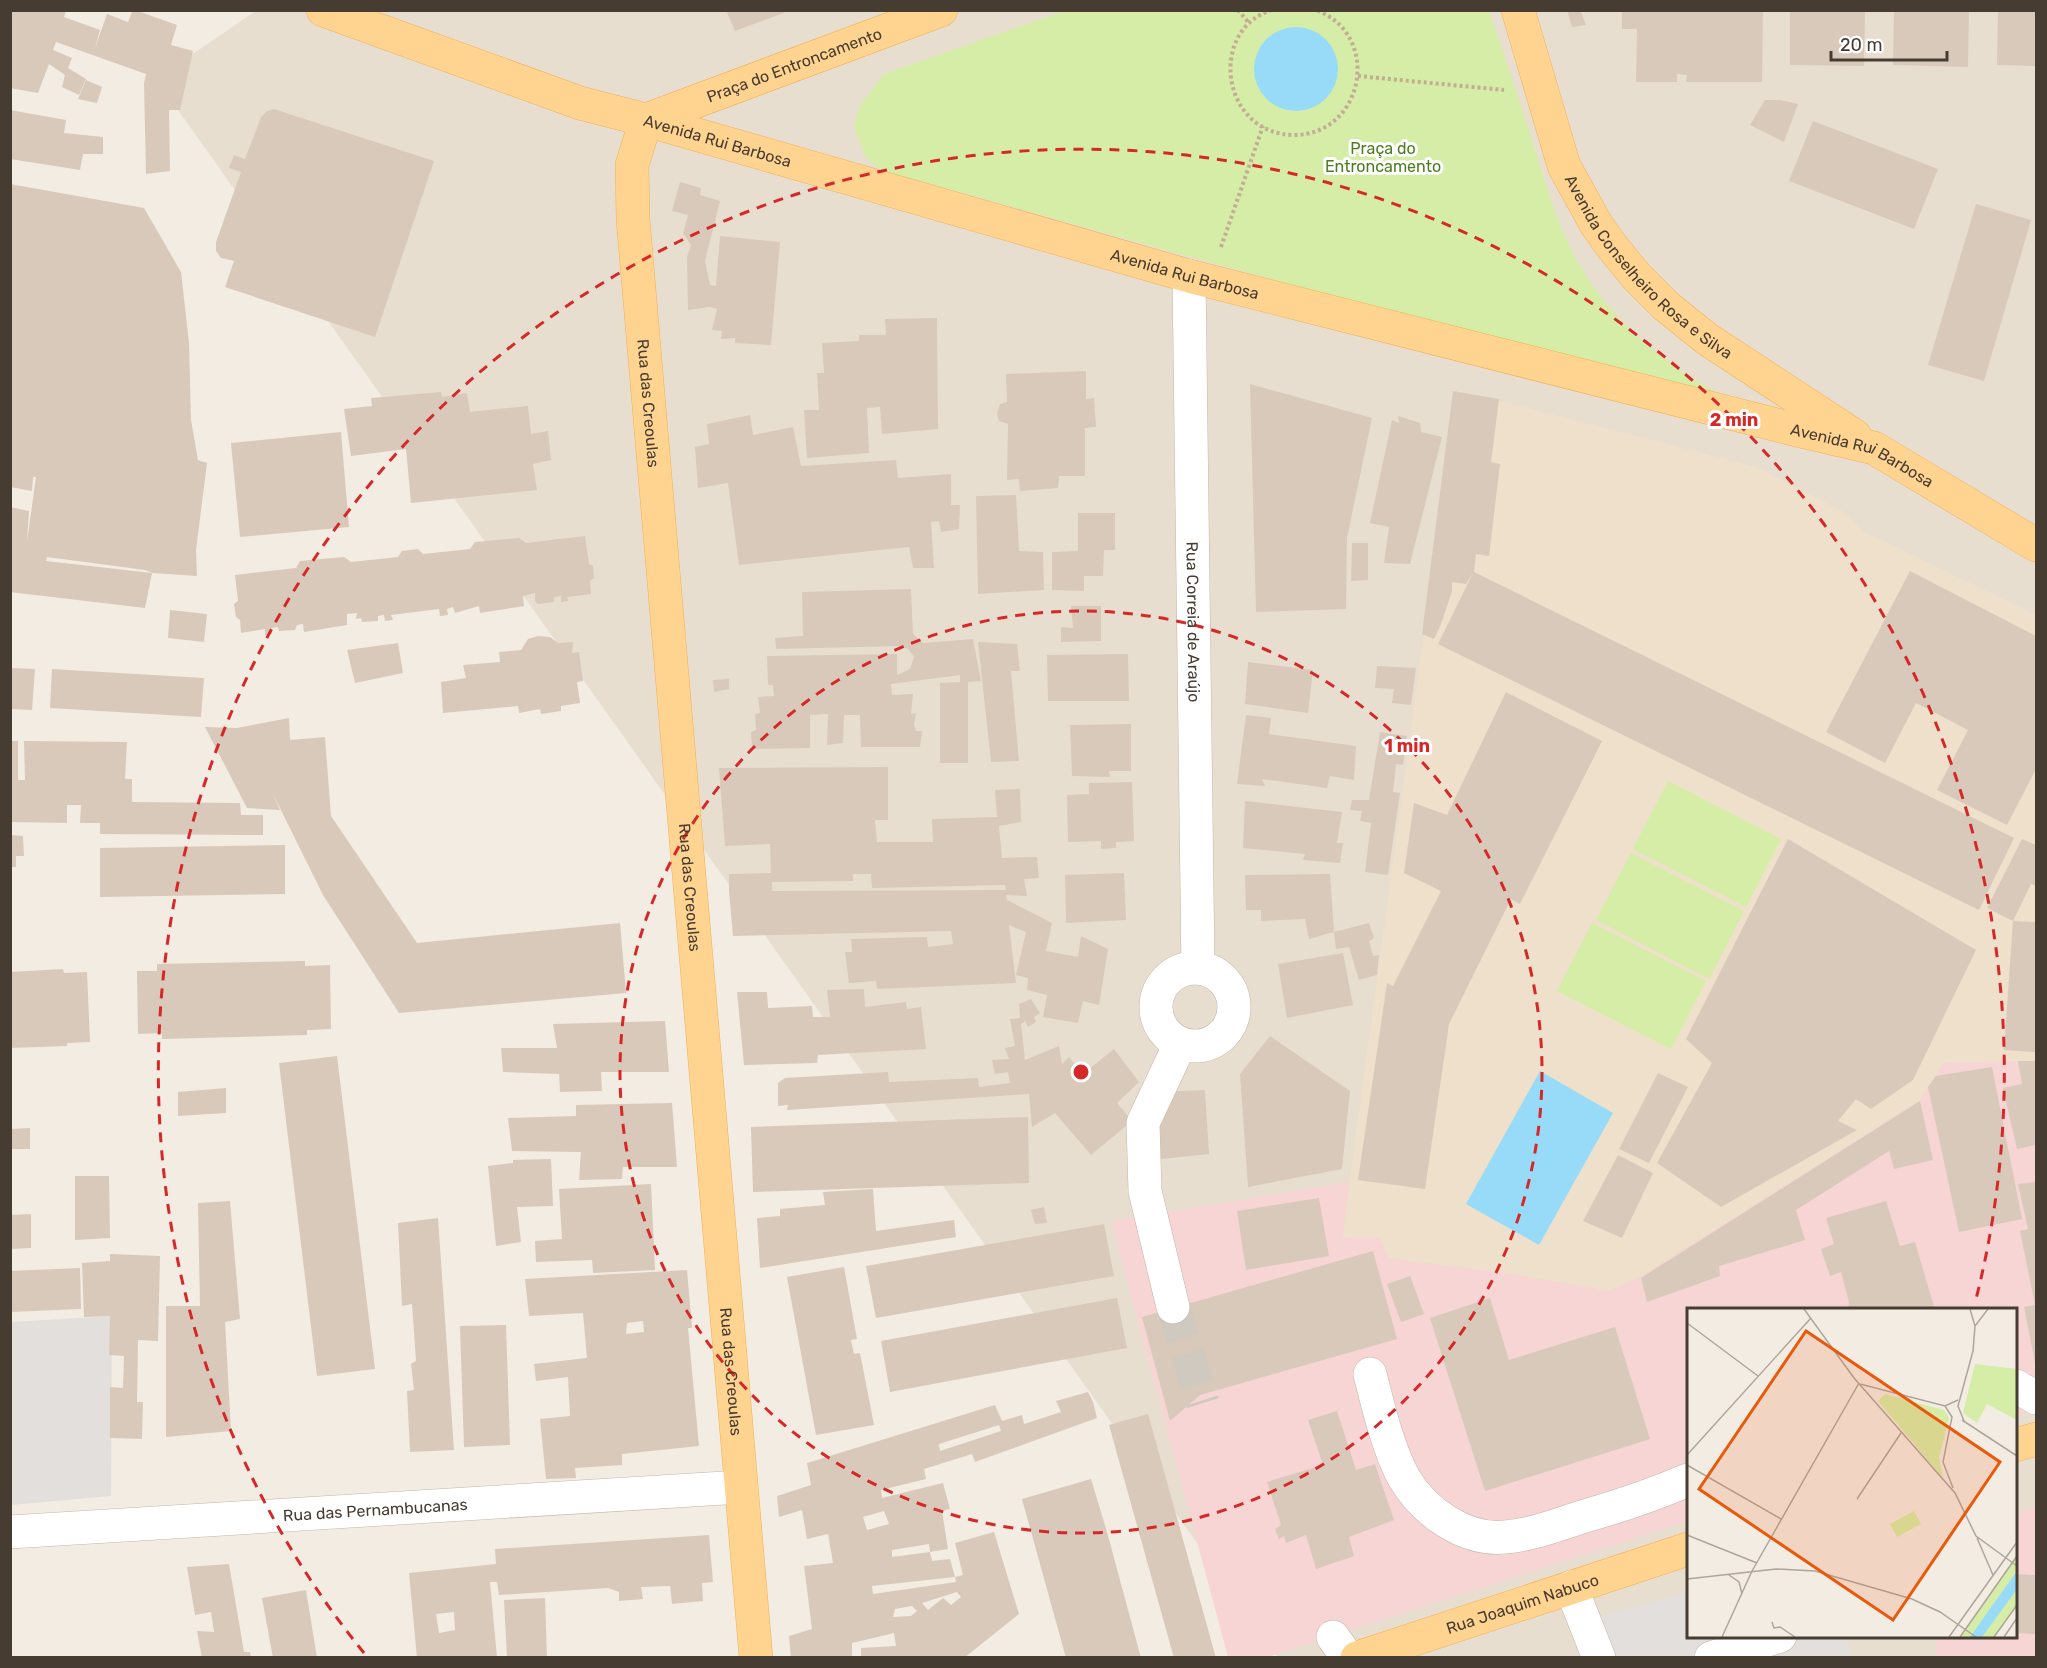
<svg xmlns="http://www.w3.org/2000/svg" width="2047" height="1668" font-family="Rubik,sans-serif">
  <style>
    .residential { fill: #e8ded0; fill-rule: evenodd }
    .education { fill: #eee0ca }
    .medical { fill: #f6d5d4 }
    .green { fill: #d5eda6 }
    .parking { fill: #e3dfdc }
    .water { fill: #97dbf8 }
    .building { fill: #d9c9ba; fill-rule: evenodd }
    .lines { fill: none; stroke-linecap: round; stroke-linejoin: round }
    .minor-tunnel { stroke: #d0c9bf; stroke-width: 33; stroke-dasharray: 33 16; stroke-linecap: butt }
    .minor-casing { stroke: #c3b6a7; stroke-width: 34 }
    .major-casing { stroke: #f1b053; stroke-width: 34 }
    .path { stroke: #c3ad94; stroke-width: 4; stroke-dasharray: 3 3; stroke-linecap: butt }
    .minor { stroke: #fff; stroke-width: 33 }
    .major { stroke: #ffd390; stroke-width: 33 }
    .ring { fill: none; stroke: #d62828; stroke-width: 3; stroke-dasharray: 10 8 }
    .labels { text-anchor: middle; stroke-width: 6; stroke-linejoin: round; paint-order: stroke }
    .street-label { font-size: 16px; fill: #463c32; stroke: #fff }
    .park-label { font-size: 16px; fill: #4d7d1f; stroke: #fff }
    .inset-road { fill: none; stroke: #aea69c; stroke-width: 1.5 }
    .view { fill: #e8590c; fill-opacity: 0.15; stroke: #e8590c; stroke-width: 3 }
    .inset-edge { fill: none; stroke: #463c32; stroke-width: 3 }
    .centre { fill: #d62828; stroke: #fff; stroke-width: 3 }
    .ring-label { font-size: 18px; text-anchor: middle; font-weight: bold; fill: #d62828; stroke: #fff; stroke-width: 6; stroke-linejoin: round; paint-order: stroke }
  </style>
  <rect width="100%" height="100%" fill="#f3ece2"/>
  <path class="residential" d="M257,10L2036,11V1657H1278L156,79ZM1688,1310H2016V1636H1688Z"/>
  <path class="education" d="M1457,390L1756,467L1842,511L1865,532L2036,615V871L2031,883L2036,886V1061L1943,1063L1920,1100L1640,1277L1608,1291L1505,1273L1388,1258L1342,1237Z"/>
  <g class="medical">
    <path d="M2017,1061L2036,1158V1409L2016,1415V1310H1688V1521L1268,1657H1228L1111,1221L1350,1182L1342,1237L1380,1238L1388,1258L1505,1273L1608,1291L1640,1277L1920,1100L1943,1063Z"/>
    <path d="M2036,1507V1657L1936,1658L1937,1637L2016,1636V1514Z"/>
  </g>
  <g class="green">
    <path d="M1064,11H1489C1505,57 1520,103 1535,149C1548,192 1560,234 1584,272C1615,323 1666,365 1718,393L1306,289L887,172L873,164L865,156L854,126L859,107L884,74Z"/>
    <path d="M1668,781L1781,839L1746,907L1633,849Z"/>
    <path d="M1631,853L1744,911L1709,979L1596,920Z"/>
    <path d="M1592,923L1706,981L1671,1049L1557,991Z"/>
  </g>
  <g class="parking">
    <path d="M112,1316L111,1496L11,1505V1322Z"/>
    <path d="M1688,1592V1636L1846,1637L1852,1657H1578L1570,1625Z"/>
  </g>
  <g class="water">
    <circle cx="1296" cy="69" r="42"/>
    <path d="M1540,1071L1613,1113L1539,1245L1466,1204Z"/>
  </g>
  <g class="building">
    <path d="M10,10H66L64,17L100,30L95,48L107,14L128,22L133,10H135L177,25L171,45L193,51L180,110H169L170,171L146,174L144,83L146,74L56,42L53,50L72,58L68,68L86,79L79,95L62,87L65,75L49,64L38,93L10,88Z"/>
    <path d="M726,10H783L784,13L735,31Z"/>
    <path d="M1567,10H1580L1586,25L1572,27Z"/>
    <path d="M1622,10H1763L1762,82H1686L1687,75L1677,74V82H1636L1637,29H1622Z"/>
    <path d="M1790,10H1865L1864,66L1790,65Z"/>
    <path d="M1894,10H1969L1968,67L1893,65Z"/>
    <path d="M1998,10H2036V66L1997,65Z"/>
    <path d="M86,80L102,87L97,103L78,99Z"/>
    <path d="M1765,100H1780L1798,104L1784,142L1750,125Z"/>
    <path d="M274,109L434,161L375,337L225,287L234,261L221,258L216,251V242L241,172L229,168L234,155L245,159L261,117L267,111Z"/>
    <path d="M10,110L66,120L64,133L103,137V154H83L80,170L10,159Z"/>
    <path d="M1813,121L1938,169L1914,229L1789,181Z"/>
    <path d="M680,182L701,188L700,195L720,201L705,261L710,285L716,286L720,236L780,242L771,345L735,343V338L721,339L722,331L712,330L717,309L710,307L688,310L687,257L691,245L683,233L688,215L672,211Z"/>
    <path d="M10,184L144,208L181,272L189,343L191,420L198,460L207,463L196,550L197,576L152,573L145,570L47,557L46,561L152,573L145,608L10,592V507L29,511L27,542L36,477H33L32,491L10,487Z"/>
    <path d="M1976,204L2031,220L1984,381L1928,365Z"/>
    <path d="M937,318L938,429L882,434L880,407L867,408L869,453L807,458L804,410H819L817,373H824L822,343L859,341V335H886L885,319Z"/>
    <path d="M1086,371V399L1094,398L1096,427L1085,428V476H1059L1058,488L1020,491L1019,479L1007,480L1008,424L999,421L997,414L1000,404L1007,402L1006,374Z"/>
    <path d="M1250,384L1372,418L1347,538L1346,609L1256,612Z"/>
    <path d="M1453,391L1499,399L1491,462L1500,464L1489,556L1476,554L1474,572L2014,838L1979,910L1438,644L1473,573L1466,584L1452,582V591L1441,624L1434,639L1422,634Z"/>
    <path d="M441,392L442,397L467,393L470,412L528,406L531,434L548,431L551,460L533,464L537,490L411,503L406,449L351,456L344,409L372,406L371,398Z"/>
    <path d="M750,415L753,435L793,427L801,466L896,460L898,478L951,474V505H960L959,529L941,532L939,521L931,522L934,568H913L909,547L739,565L728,483L698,488L695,447L709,444L707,424Z"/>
    <path d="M1398,416L1420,423L1421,432L1442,437L1410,564L1384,563L1389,527L1370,523L1392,420L1399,423Z"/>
    <path d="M341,432L349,527L240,537L231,443Z"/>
    <path d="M1016,495L1019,551L1043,552L1044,590L978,594L976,496Z"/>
    <path d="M1078,513H1115V550H1104L1103,576H1084V591L1052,590V552L1078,551Z"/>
    <path d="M585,536L589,564L593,566L594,578L590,581L591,594L567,597L568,601L561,602V596L554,597V602L538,604L535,601V593L523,596L524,606L480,613L479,606L455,613L453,607L447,609L448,615L440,616L439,609L391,615L393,620L385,621L384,615L378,616V621L362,622L361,618L356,619L357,613L347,614V625L304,632L303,624L297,625L295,630L279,631L278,627L271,628L272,634L265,635V629L241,633L240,620L236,617L234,604L238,601L235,575L296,568L300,561L344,557L351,562L398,557L402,551L418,549L423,554L470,549L475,542L519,538L526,543Z"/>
    <path d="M1352,543H1368V580L1351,581Z"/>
    <path d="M1910,571L2036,636V769L2007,825L1937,790L1968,730L1916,703L1885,763L1826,732Z"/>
    <path d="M911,589L913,634L923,643L973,639L981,681L968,682V763H940V683L960,682V675L891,684L892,695L913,694L911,714L916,713L914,725L916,731H922L920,747H861L860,715H844L843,743L827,745L828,714L810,715V748L752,749L751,732L756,730L755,714L760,713L758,697L774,696L773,685H768L767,656L897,654V675L910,669L914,657L908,649L900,646L776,649L775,638L803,636L802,592Z"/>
    <path d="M1071,606H1101V641L1061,642V627L1073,628Z"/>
    <path d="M170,610L207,614L204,642L168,638Z"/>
    <path d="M538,636L550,637L558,643L573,642L572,653L579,652L583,681L577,682L580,703L561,706V711L541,714L540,709L519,713L518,706L443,713L441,682L466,678L463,665L500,662L499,652L521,650L528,639Z"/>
    <path d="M978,642L1017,644L1020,671H1011L1019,761L991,762Z"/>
    <path d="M398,643L403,673L355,683L347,650Z"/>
    <path d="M1128,654L1129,701H1048L1047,655Z"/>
    <path d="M1248,662L1313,670L1308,713L1245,704Z"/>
    <path d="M1377,666L1416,668L1411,705L1392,703L1394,689L1375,688Z"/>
    <path d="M10,668L35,669L32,710L10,709Z"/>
    <path d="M52,669L204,678L201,717L50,708Z"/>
    <path d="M729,679V689L714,692L713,680Z"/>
    <path d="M1506,692L1602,741L1520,904L1511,899L1449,1024L1425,1189L1358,1180L1387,983L1393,986L1441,891L1404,873L1414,803L1447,815Z"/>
    <path d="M1246,715L1271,718L1269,734L1356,746L1354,780L1330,776L1327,788L1262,779L1265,786L1237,784Z"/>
    <path d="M289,718L290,740L325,737L331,816L417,943L620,923L626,993L399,1013L323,895L272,792L280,810L247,808L205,727L237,728Z"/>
    <path d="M1131,724V771H1109L1110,777L1072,776L1070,725Z"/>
    <path d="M1380,732L1407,736L1403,765L1396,764L1393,792L1400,793L1388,875L1365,872L1371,823L1360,821L1362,811L1350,810L1352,800H1369Z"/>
    <path d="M10,741H18V780H25L24,741L127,742L125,779H132V802L240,803L241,815H263V835L100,834V823H80L81,805H67V823L10,822Z"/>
    <path d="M888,767V820H875L877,842H933L932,819L997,817L995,790L1020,789L1021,822L999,826L1002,858L1037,857L1039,878L1024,879L1027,896L1006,895L1007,900L1052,923L1046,951L1078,957L1081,936L1108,949L1099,1005L1083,1001L1078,1023L1043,1017L1047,995L1027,990L1028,978L1016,975L1026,932L1009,925L1016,983L877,989L876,981L849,983L845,952H852L851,939L927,937L928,947L953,944L951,931L733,936L729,891V874L771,873L770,844L725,846L719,768ZM853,874H871L872,888L1005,885L1006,890L772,891V882L853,881Z"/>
    <path d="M1132,782L1134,841L1116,842V848L1101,849V841L1068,842L1067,795L1089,794V783Z"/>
    <path d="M1245,801L1342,812L1337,843H1343L1340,863L1303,860L1305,854L1243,848Z"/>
    <path d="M10,835L23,836L24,856H16V867H10Z"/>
    <path d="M1788,839L1976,950L1913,1080L1871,1109L1856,1099L1838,1121L1857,1130L1721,1207L1657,1163L1712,1063L1686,1039Z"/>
    <path d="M2022,839L2036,845V886L2031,884L2013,921L1987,908Z"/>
    <path d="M285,845V894L100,897V848Z"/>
    <path d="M1124,873L1126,920L1066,923L1065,875Z"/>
    <path d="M1330,874L1334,932L1369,923L1374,938L1369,941L1373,956L1379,955L1377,975L1359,980L1349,947L1336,949L1334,932L1309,939L1305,919L1261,921V910H1246L1245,875Z"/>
    <path d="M2013,921L2036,922V1052L2004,1050Z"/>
    <path d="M1343,953L1353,1005L1287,1018L1278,964Z"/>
    <path d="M305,961V966L330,965L331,1029L307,1030V1035L162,1039V1033L138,1034L137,971H157V964Z"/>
    <path d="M63,969L64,973L87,972L90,1042L67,1043V1046L10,1048V972Z"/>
    <path d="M864,989L865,1007L906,1002L907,1009L921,1007L926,1049L818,1055L817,1063L744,1065L737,992H767L768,1008L812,1006L813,1017H830L827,990Z"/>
    <path d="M1031,999L1040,1013L1034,1017L1036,1022L1028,1027L1025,1021L1021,1024L1025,1060L1059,1046L1062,1064L1069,1057L1083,1074L1114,1049L1139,1082L1117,1103L1132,1121L1091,1155L1055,1113L1032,1127L1029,1094L787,1110L788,1105L778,1106V1083L785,1078L888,1072L889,1082L978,1078L979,1087L1010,1083L1008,1072L995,1074L992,1060L1009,1059L1005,1048L1015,1046L1010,1019L1020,1018L1019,1004Z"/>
    <path d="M665,1021L669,1072H601L602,1091L560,1092L559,1074L503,1072L501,1048H557L553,1024Z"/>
    <path d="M1270,1036L1350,1091L1342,1169L1248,1187L1240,1074Z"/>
    <path d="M337,1056L375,1369L317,1376L279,1063Z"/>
    <path d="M2018,1061H2036V1145L2017,1149L2003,1088L2022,1084Z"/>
    <path d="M1992,1067L2022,1219L1959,1232L1928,1087L1936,1076Z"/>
    <path d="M1658,1073L1688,1087L1649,1163L1619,1149Z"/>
    <path d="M226,1088V1113L178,1116V1092Z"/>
    <path d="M1205,1090L1209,1154L1161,1159L1159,1092Z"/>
    <path d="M1920,1101L1933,1160L1894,1169L1889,1151L1796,1210L1805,1240L1719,1266L1720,1276L1647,1302L1641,1278Z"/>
    <path d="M672,1103L677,1167H623L622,1179L579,1180L581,1152L512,1151L508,1118L576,1116V1105Z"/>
    <path d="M1028,1117L1029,1183L753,1192L751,1127Z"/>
    <path d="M30,1128V1149H10V1129Z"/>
    <path d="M1618,1155L1653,1173L1622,1238L1583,1221Z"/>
    <path d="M551,1159L553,1206L517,1207L521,1242L496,1246L488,1166L513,1163V1160Z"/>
    <path d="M75,1176H109L110,1238L75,1240Z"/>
    <path d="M2036,1182V1363H2035L2024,1307L2035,1305L2020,1231L2028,1229L2018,1184Z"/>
    <path d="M651,1184L655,1270L593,1273L592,1260L536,1262L535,1241L562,1239L559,1189Z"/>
    <path d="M873,1189L876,1231L954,1220L956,1237L760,1268L757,1218L780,1216V1209L825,1205L823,1192Z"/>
    <path d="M1319,1198L1329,1256L1246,1270L1237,1211Z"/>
    <path d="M230,1201L240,1319L225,1322L231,1431L166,1437V1306H200L198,1203Z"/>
    <path d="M1886,1201L1900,1246L1915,1242L1935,1310H1848L1849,1302L1841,1272L1830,1276L1821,1249L1834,1244L1826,1218Z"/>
    <path d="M1044,1207L1047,1223L1035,1224L1031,1210Z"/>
    <path d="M31,1214V1248L10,1249V1215Z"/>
    <path d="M438,1218L454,1450L410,1452L407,1391L414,1390L411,1364L416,1361L412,1304L402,1306L398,1223Z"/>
    <path d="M1104,1224L1114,1276L876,1318L866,1266Z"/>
    <path d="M1373,1251L1397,1339L1200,1395L1170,1421L1142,1317Z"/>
    <path d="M110,1254L160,1256L158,1341L138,1340L137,1402H143L142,1439L110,1438V1387L123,1388L124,1356L109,1355L110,1316L84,1317L82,1263L110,1261Z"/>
    <path d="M844,1267L857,1339L851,1340L854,1354L860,1353L874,1425L816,1435L787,1277Z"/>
    <path d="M80,1268L81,1309L10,1312V1271Z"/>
    <path d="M687,1270L692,1328H688L699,1446L622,1454V1465L575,1468L576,1478L546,1479L540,1419L570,1416L568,1377L536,1381L534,1364L587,1358L583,1313L529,1316L525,1279ZM643,1321L644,1332L626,1334L627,1323Z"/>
    <path d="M1410,1276L1424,1314L1401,1322L1387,1284Z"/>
    <path d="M1117,1298L1127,1348L890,1392L881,1341Z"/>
    <path d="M1490,1298L1509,1360L1615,1327L1650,1439L1485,1491L1430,1318Z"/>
    <path d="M506,1325L510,1445L464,1447L460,1326Z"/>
    <path d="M1088,1392L1093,1402L1097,1418L975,1462L972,1454L924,1469L926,1479L881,1490L882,1498L943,1483L950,1509L942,1511L948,1549L930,1552L932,1561L950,1559L955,1577L963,1575L955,1543L994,1532L1019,1614L964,1658H861V1648L896,1646L894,1633L852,1643V1658H791L789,1636L812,1629L804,1566L833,1563L828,1534L807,1539L802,1510L779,1517L777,1496L811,1485L807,1463L995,1405L1002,1421L1022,1415L1024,1424L1061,1412L1056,1401ZM999,1425L1001,1431L940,1451L939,1444ZM884,1511L889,1524L867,1530L863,1517ZM929,1544L930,1552L892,1557V1550ZM955,1577L956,1582L873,1594L872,1586ZM957,1592L961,1597L951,1605L943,1598L928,1610L922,1603ZM912,1606L917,1611L911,1616L893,1617L895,1609Z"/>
    <path d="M1337,1411L1356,1470L1375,1464L1394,1520L1349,1537L1354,1556L1316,1569L1306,1535L1286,1543L1284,1536L1279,1539L1275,1529L1281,1525L1267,1482L1323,1465L1308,1420Z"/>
    <path d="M1148,1414L1216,1658H1174L1109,1425Z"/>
    <path d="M1091,1479L1107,1532L1141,1658H1066L1022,1499Z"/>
    <path d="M709,1535L713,1582L702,1583L703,1601L672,1604L670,1586L641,1587L643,1599L619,1601V1592L608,1588L499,1595L497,1582H490L497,1658H417L409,1573L496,1564L495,1549ZM454,1612L455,1630L439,1633L436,1614Z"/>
    <path d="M229,1564L244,1652H250L251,1658H202L197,1631L214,1632L211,1612L195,1615L187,1567Z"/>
    <path d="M2016,1574L2036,1575V1634L2016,1633Z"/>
    <path d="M306,1590L317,1658H273L262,1598Z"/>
    <path d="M545,1598L547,1658H507L504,1600Z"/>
  </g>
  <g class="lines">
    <path class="minor-tunnel" d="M1173,1307L1203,1403"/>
    <defs>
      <g id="minor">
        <path id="s1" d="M1189,276L1198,968"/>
        <circle cx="1195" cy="1007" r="39"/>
        <path d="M1173,1307L1145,1191L1143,1123L1180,1044"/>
        <path d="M1370,1374C1378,1406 1388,1449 1404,1478C1424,1512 1465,1541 1505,1537C1532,1535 1559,1524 1585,1516C1620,1506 1655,1494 1688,1480"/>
        <path d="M2016,1386L2036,1398"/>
        <path id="s2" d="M10,1532L741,1487"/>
        <path d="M1571,1587L1599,1658"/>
        <path d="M1333,1637L1348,1658"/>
        <path d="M1711,1658L1780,1636"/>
      </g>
      <g id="major">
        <path id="s3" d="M323,10L580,103L646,120L1189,276L1801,431L1874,448L2036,545"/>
        <path id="s4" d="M1518,10L1564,166L1596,224L1610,244L1636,276L1666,306L1707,339L1855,436"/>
        <path id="s5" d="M646,120L632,165L633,219L756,1658"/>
        <path id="s6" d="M646,120L941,10"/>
        <path d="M2016,1445L2036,1439"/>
        <path id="s7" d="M1357,1658L1688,1549"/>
      </g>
    </defs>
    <use href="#minor" class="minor-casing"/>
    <use href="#major" class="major-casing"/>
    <g class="path">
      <path d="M1238,10L1249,23"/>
      <path d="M1272,10C1208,29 1220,134 1294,135C1364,135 1383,35 1316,10"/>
      <path d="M1358,76L1504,90"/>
      <path d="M1221,247L1263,126"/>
    </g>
    <use href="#minor" class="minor"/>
    <use href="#major" class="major"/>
  </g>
  <g class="ring">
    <circle cx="1081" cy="1072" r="461"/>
    <path d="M364 1653A923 923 0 1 1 1975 1303"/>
  </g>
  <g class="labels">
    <g class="street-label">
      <text dy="6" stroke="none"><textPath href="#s6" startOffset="158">Praça do Entroncamento</textPath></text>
      <text dy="6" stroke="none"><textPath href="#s3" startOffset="416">Avenida Rui Barbosa</textPath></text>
      <text dy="6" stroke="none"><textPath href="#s4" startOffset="296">Avenida Conselheiro Rosa e Silva</textPath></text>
      <text dy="6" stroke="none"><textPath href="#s3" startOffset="902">Avenida Rui Barbosa</textPath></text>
      <text dy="6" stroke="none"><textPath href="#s5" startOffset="286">Rua das Creoulas</textPath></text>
      <text dy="6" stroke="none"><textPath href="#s3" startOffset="1604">Avenida Rui Barbosa</textPath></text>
      <text dy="6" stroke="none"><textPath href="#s1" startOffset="346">Rua Correia de Araújo</textPath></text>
      <text dy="6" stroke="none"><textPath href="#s5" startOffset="772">Rua das Creoulas</textPath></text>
      <text dy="6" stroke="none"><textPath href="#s5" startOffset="1258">Rua das Creoulas</textPath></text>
      <text dy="6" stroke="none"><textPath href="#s2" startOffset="366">Rua das Pernambucanas</textPath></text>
      <text dy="6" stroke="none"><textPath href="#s7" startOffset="174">Rua Joaquim Nabuco</textPath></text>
    </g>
    <g class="park-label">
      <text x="1383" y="154">Praça do<tspan x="1383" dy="18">Entroncamento</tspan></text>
    </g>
  </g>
  <g transform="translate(1687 1308)">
    <rect width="330" height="330" fill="#f3ece2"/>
    <path d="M288,56L330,61V112L300,96L290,115L276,105ZM198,86L257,102L262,110L252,150L256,170L191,93ZM227,203L234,216L210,229L203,216ZM330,246V297L307,329H273Z" fill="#d5eda6"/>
    <path d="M330,263V281L325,288L295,329H283Z" fill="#97dbf8"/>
    <path class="inset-road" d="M117,1L167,70L268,185L289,228L330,258M0,15L71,68M288,18L301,1M173,76L258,98L271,92M258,98L265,109L256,154L266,180M275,112L330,148M277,113L271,98L286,43L288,18L283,1M0,147L124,10M0,157L94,211M170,191L214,125M0,227L70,255M290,230L306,267M65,263L172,75M42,267L52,274L55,286M0,271L89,261L128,263L225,291L253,304L289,329M85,314L87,320L93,319L108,329M35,329L65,263M262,329L330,234M273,329L330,248M307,329L330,297M317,329L330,310"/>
    <path class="view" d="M119,23L313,154L206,312L12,181Z"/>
    <rect width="330" height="330" class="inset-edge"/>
  </g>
  <circle cx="1081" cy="1072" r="9" class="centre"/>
  <g class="ring-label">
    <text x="1734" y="426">2 min</text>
    <text x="1407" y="752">1 min</text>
  </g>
  <rect width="2047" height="1668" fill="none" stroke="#463c32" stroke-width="24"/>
  <path d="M1831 51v9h116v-9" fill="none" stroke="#463c32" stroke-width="3"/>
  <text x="1840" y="51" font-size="18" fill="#463c32" stroke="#ffffff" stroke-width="4.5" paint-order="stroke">20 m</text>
</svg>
